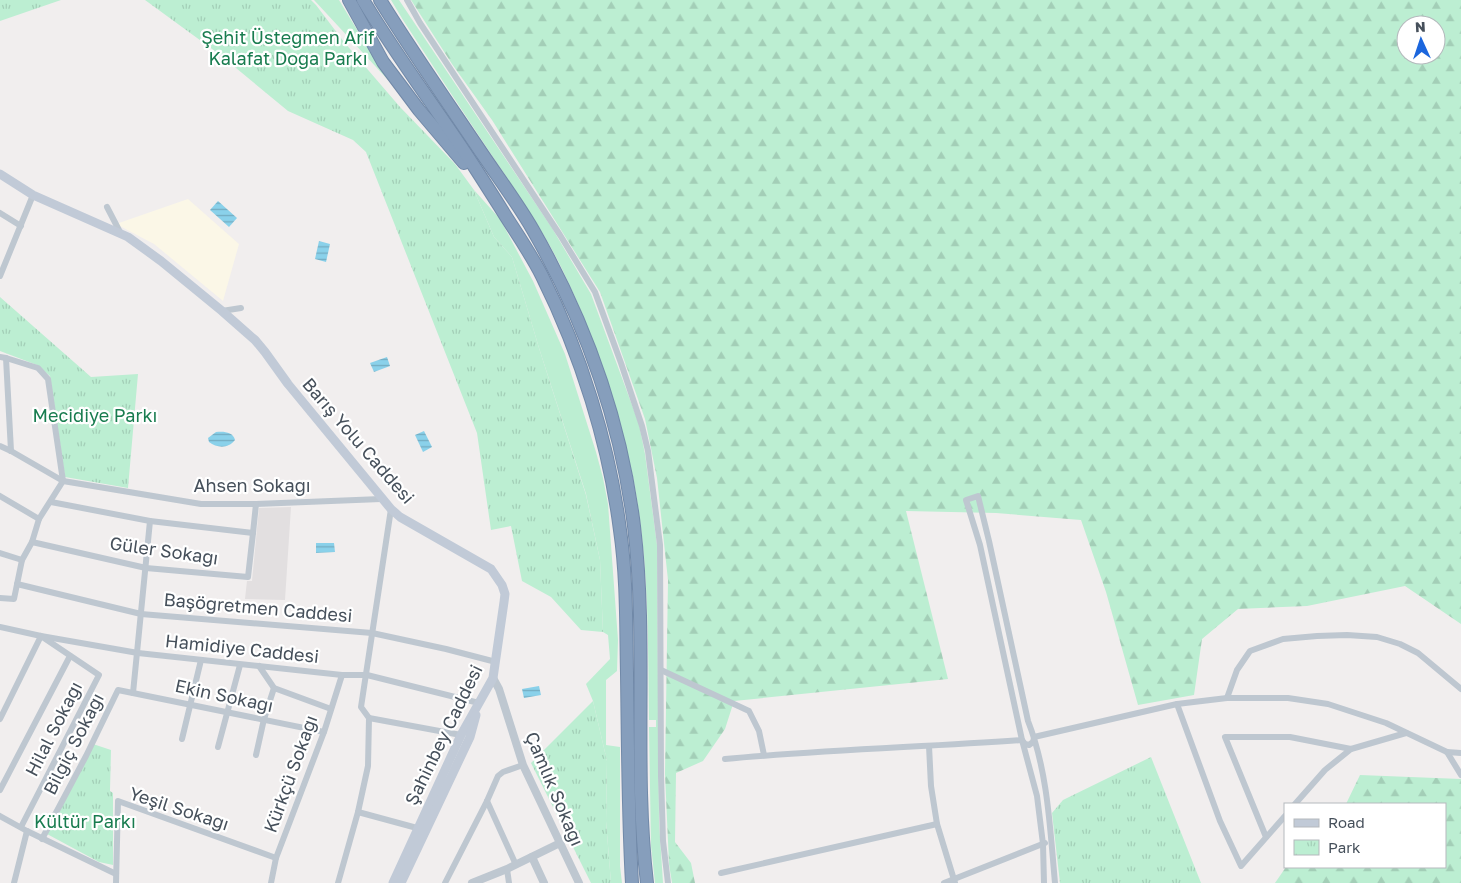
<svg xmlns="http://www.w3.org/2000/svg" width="1461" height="883" font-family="'Golos Text',sans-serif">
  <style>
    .commercial { fill: #fbf7e7 }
    .education { fill: #e2dfe0 }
    .grass { fill: #bceed2 }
    .forest { fill: url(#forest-firs); fill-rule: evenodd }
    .park { fill: url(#park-tufts) }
    .water { fill: url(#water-rules) }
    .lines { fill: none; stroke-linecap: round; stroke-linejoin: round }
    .motorway-casing { stroke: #7189a8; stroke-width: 14 }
    .minor { stroke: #bec7d0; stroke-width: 6 }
    .tertiary { stroke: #bec7d0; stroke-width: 8 }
    .secondary { stroke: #c1cad7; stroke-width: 9 }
    .motorway { stroke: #869ebc; stroke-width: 12 }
    .labels { text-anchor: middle; stroke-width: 4.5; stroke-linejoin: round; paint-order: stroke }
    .park-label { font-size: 18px; fill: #187c4f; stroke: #fff }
    .street-label { font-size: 18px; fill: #46505b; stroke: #fff }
  </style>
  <defs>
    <pattern id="forest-firs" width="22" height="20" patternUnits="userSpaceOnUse" patternTransform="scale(1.25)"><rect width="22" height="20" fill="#bceed2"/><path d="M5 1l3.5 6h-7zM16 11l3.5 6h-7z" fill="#a3ceb7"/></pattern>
    <pattern id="park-tufts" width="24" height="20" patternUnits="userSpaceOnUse" patternTransform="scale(1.25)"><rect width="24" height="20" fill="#bceed2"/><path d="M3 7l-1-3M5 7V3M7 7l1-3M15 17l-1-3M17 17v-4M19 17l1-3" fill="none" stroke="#a3ceb7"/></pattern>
    <pattern id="water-rules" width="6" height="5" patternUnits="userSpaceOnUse" patternTransform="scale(1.25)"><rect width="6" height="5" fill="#8ad1ea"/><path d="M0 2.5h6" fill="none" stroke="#73acc1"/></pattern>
  </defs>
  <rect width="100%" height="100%" fill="#f1eeee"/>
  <path class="commercial" d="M188,199L239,244L223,301L154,244L116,224Z"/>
  <path class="education" d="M291,507L285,600L245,599L247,581H252L259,508Z"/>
  <g class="grass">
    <path d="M314,0H339L373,56L401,94Z"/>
    <path d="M391,0H399L552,228L591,294L639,424L645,454L657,545L659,821L663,883H655L651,846L649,727H656V720H649C648,642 649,564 635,488C633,474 629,460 625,447C611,386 590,327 563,271C544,231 518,194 493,157C463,112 433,66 403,20Z"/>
    <path d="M474,190L500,219L533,281L565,354L596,452L603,478L608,504L618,640L617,671L606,680V745L620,747V866L622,883H611L606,821L607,761L593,701L586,684L610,659L608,635L603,632L600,560L586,494L539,348L512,257L494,237Z"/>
  </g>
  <g class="forest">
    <path d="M411,0H1461V624L1405,586L1307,606L1238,609L1202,639L1194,695L1138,705L1106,592L1081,520L996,513L906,511L948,679L734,701L725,729L703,761L676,773L675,842L691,863L695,883H672L669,864L665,774L668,580L657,478L645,419L600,292L492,120L452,64ZM1406,25H1436V55H1406Z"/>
    <path d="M1360,775L1461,779V883H1275L1286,867H1445V804H1346Z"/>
  </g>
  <g class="park">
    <path d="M0,0H61L0,21Z"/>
    <path d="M145,0H311L316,5L344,42L400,107L455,164L474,190L494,237L512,257L539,348L586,495L600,560L603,632L581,630L551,597L522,581L511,526L491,530L477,433L366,152L353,140L288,111L219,54Z"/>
    <path d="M0,297L91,377L138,374L128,488L65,477L50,376L37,365L0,351Z"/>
    <path d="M593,701L607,761L606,821L611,883H591L531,763Z"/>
    <path d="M93,744L111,750L110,791L113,793V865L99,862L47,834Z"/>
    <path d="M1151,757L1201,883H1060L1052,813L1063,800Z"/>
  </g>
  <g class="water">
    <path d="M218,201L237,218L229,227L210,210Z"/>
    <path d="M319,241L330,244L326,262L315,259Z"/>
    <path d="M387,357L390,366L374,372L370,363Z"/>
    <path d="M424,431L432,447L423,452L415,435Z"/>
    <path d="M216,432C224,431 233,432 235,440C228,449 217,448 209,442L208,438Z"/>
    <path d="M316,543H334L335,552L316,553Z"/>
    <path d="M539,686L541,695L524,698L522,689Z"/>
  </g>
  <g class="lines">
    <defs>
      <g id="motorway">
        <path d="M349,0L383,62L419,110L464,163"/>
        <path d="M363,0C394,52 430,100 464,151C476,169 488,188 500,207C514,230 530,252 542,276C581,354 609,444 620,530C627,578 626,626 627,673C628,743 628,813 632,883"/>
        <path d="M380,0C413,53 448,103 483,155C500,180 518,204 533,230C585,321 621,422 634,526C648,644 633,765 647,883"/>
      </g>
    </defs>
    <use href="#motorway" class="motorway-casing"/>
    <g class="minor">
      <path d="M407,0L420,23L560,235L595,292L621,363L642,426L648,451L660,545L661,776L663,841L668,883"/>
      <path d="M107,207L121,234"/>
      <path d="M0,213L21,226"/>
      <path d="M0,276L33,195"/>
      <path d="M222,311L241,308"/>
      <path d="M0,357L6,358L38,368L48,379L63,481L39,519L32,542L22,560L14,599L0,598"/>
      <path d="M6,358L11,451"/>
      <path d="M0,446L11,451L63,481L201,504H256L381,499"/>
      <path d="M0,496L39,519"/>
      <path d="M51,502L150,521L253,533L256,504"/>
      <path d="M32,542L146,568L248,577L253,533"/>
      <path d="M0,553L22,560"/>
      <path d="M17,584L141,614L372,633L446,649L496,662"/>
      <path d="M0,627L41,636L138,653L342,675H367L479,703"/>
      <path d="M259,666L274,688L331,709"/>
      <path d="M661,670L749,711L759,731L764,755"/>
      <path d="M133,693L150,521"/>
      <path d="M1227,698L1237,670L1250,651L1283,639L1317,636L1347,635L1377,637L1400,644L1418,653L1461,689"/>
      <path d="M1177,704L1220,821L1241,866L1285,816"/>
      <path d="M369,718L461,735"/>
      <path d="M0,719L41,636L99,675L21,827"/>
      <path d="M1034,737L1177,704L1227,698H1288L1328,704L1386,723L1447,752L1461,775"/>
      <path d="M182,739L201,660"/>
      <path d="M929,746L931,786L937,824L955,883"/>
      <path d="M218,747L240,665"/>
      <path d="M1447,752L1461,753"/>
      <path d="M256,755L264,719L274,688"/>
      <path d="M725,759C824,750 923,747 1022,740L1025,744L1029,745L1033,742L1034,738"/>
      <path d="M0,790L70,656"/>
      <path d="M487,801L516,865"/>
      <path d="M1295,804L1325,770L1351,749L1406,733"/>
      <path d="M358,812L417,828"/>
      <path d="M0,816L27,831L116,874"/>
      <path d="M1266,837L1225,737H1290L1351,749"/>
      <path d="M42,839L86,756L118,690L324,732"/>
      <path d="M507,869L509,883"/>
      <path d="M721,873L937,824"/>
      <path d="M14,883L27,831"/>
      <path d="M116,883L118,801L276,858"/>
      <path d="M271,883L276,858L324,732L342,675"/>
      <path d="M338,883L358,812L368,766L369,718L361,707L391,509"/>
      <path d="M445,883L487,801L498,776L503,772L523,765"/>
      <path d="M944,883L1045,843"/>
      <path d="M1044,883L1043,844L1037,796L1022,740L980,545L966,500L978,496L989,541L1028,721C1048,772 1050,829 1055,883"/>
    </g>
    <g class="tertiary">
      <path d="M493,678L499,689L523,765L579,883"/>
      <path d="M532,857L544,883"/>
      <path d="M472,883L507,869L560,843"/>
    </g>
    <g class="secondary">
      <path d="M0,174L33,195L128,237L161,261L222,311L255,340L265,352L288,384L391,509L400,517L491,569L502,585L505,594L504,602L493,678L461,735L393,883"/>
      <path d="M401,883L470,737L476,715"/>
    </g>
    <use href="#motorway" class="motorway"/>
  </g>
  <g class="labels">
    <g class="park-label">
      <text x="288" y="44">Şehit Üsteğmen Arif<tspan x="288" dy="21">Kalafat Doğa Parkı</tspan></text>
      <text x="95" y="422">Mecidiye Parkı</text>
      <text x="85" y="828">Kültür Parkı</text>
    </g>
    <g class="street-label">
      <text transform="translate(358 441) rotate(49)" y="6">Barış Yolu Caddesi</text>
      <text x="252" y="492">Ahsen Sokağı</text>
      <text transform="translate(164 551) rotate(8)" y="6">Güler Sokağı</text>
      <text transform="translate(258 608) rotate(5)" y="6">Başöğretmen Caddesi</text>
      <text transform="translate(242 649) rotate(6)" y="6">Hamidiye Caddesi</text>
      <text transform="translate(224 696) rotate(12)" y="6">Ekin Sokağı</text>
      <text transform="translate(54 729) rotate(-63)" y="6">Hilal Sokağı</text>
      <text transform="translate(444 735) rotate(-64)" y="6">Şahinbey Caddesi</text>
      <text transform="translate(74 744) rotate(-63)" y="6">Bilgiç Sokağı</text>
      <text transform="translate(291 774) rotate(-70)" y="6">Kürkçü Sokağı</text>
      <text transform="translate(554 789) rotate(67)" y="6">Çamlık Sokağı</text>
      <text transform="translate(179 809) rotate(18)" y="6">Yeşil Sokağı</text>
    </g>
  </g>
  <rect x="1284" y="803" width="162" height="65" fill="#ffffff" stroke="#b5b9bd"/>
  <rect x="1294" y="819" width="25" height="8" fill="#c1cad7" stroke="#b5b9bd"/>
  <text x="1328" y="828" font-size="15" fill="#46505b">Road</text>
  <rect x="1294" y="840" width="25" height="15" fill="url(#park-tufts)" stroke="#b5b9bd"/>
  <text x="1328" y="853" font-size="15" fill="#46505b">Park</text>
  <g transform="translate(1421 40) rotate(357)"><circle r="24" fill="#ffffff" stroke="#b5b9bd"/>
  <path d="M0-4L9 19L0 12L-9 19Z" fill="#1b66dd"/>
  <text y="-8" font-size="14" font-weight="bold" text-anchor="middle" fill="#46505b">N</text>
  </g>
</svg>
